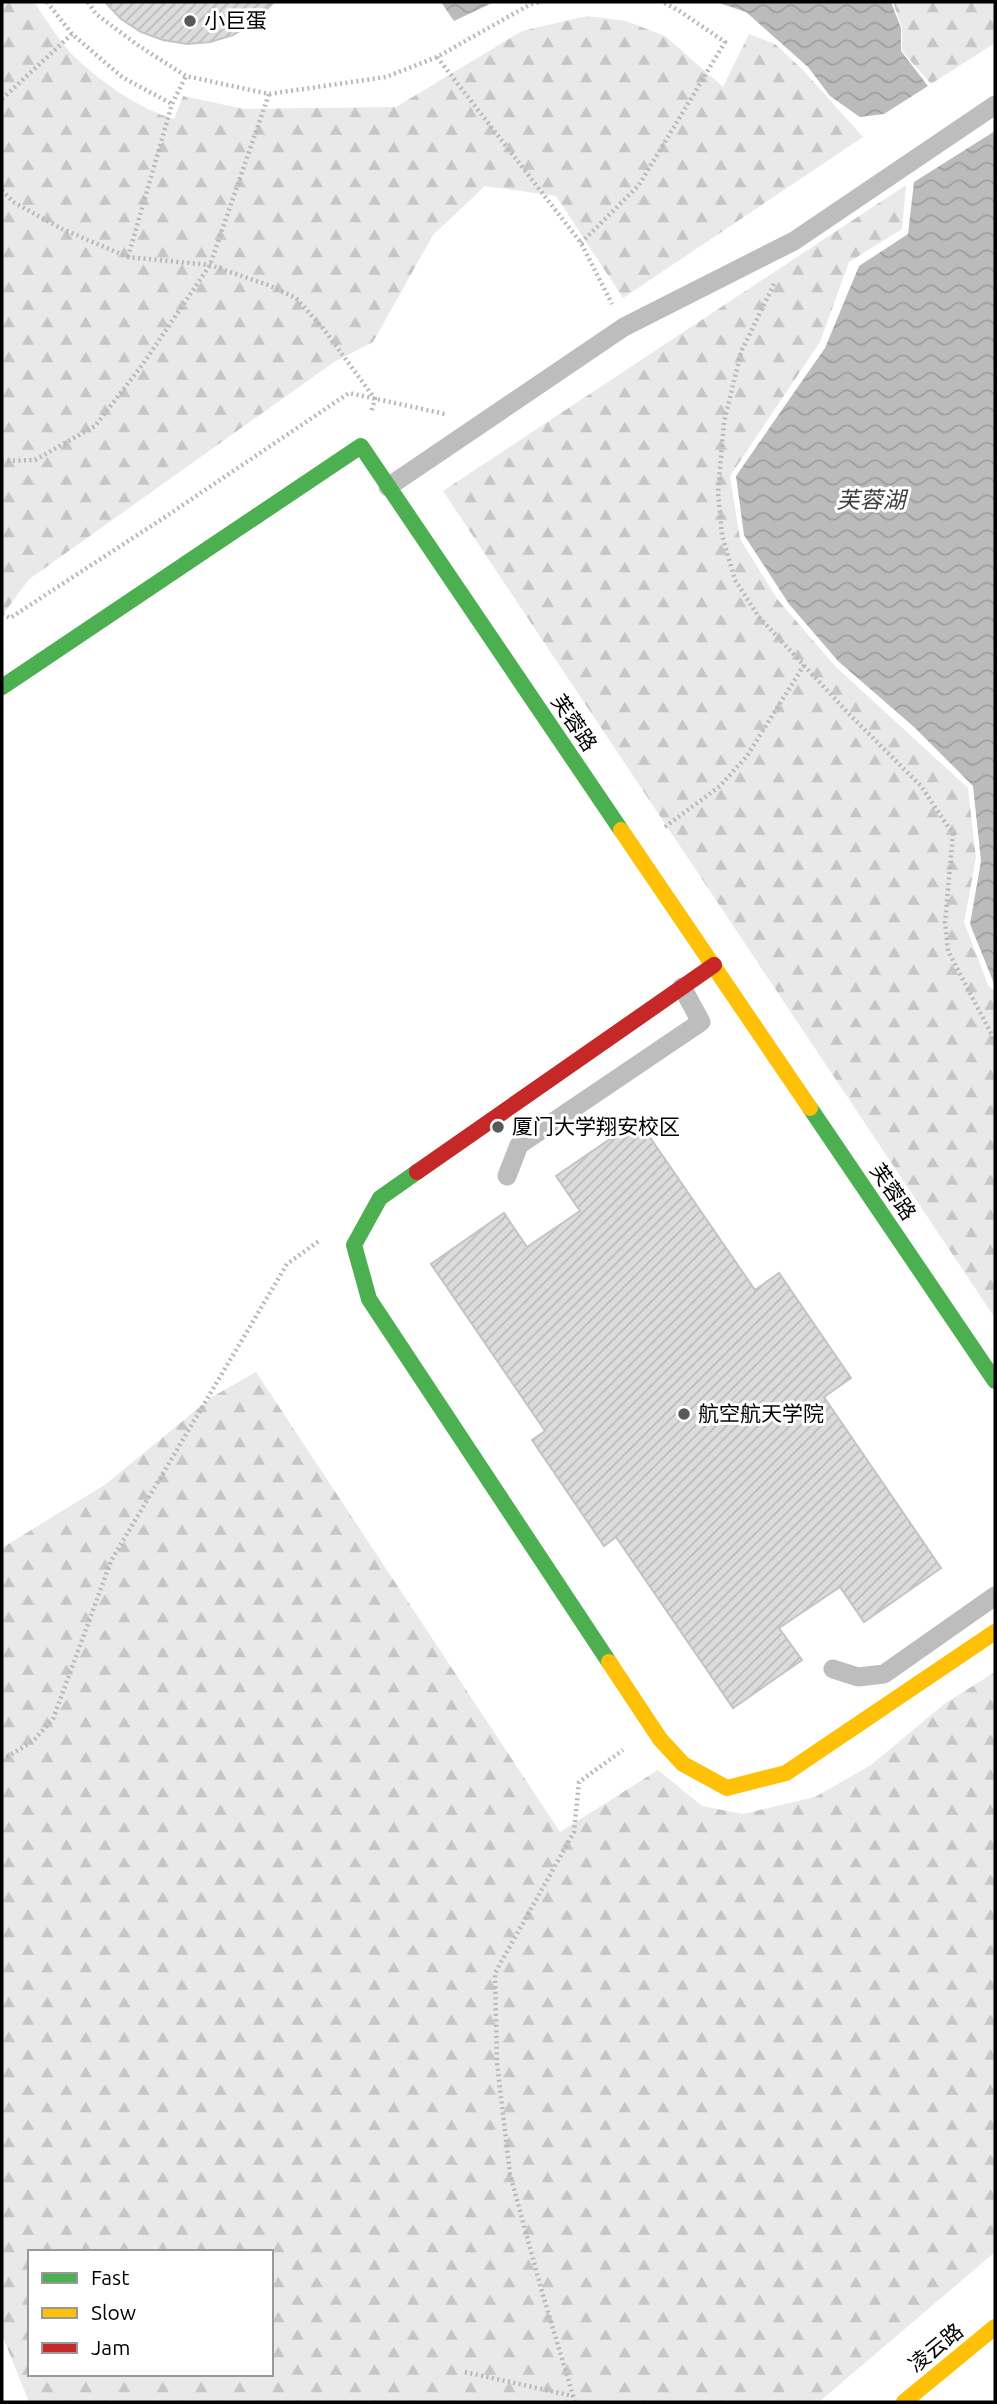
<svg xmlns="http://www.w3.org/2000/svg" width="997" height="2404" font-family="Ubuntu,'Noto Sans SC',sans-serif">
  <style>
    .forest { fill: url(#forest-firs); fill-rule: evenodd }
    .water { fill: url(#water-waves) }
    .building { fill: url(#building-hatch); stroke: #c4c4c4; stroke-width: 2 }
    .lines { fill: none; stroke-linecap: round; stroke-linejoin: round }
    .path { stroke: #b8b8b8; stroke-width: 4.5; stroke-dasharray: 2 3.5; stroke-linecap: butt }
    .lane { stroke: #bdbdbd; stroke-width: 19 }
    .fast { stroke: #4caf50; stroke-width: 16 }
    .slow { stroke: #ffc107; stroke-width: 16 }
    .jam { stroke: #c62828; stroke-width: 16 }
    .poi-dot { fill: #595959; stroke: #fff; stroke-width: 2.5 }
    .labels { text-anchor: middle; stroke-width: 6; stroke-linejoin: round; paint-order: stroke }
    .poi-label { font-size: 21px; fill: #000; stroke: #fff; text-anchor: start }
    .street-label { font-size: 21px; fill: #000; stroke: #fff }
    .water-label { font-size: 23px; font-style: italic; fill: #3f3f3f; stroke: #fff }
  </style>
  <defs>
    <pattern id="forest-firs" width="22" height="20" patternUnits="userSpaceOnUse" patternTransform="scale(1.75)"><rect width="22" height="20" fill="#e9e9e9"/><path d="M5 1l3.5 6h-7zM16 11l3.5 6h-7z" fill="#c6c6c6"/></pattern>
    <pattern id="water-waves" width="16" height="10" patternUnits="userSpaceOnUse" patternTransform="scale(1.75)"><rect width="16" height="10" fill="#bbb"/><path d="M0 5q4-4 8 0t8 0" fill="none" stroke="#9f9f9f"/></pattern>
    <pattern id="building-hatch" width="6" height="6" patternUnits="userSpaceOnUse" patternTransform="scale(1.75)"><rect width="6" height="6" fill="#dcdcdc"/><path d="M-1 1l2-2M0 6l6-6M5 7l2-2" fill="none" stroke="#bbb"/></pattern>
  </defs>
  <rect width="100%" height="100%" fill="#fff"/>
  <g class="forest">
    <path d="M2,2H34C45,18 56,36 69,51C93,77 140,110 174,119L183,96L244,109L396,107L522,31L587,16L626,21L665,36L723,87L749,34L775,44L802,69L863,137L623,298L556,196L485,186L433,235L373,342L334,362L28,580L2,616Z"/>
    <path d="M893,2H995V43L931,84L902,51V28Z"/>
    <path d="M906,185L902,229L849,262L820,342L730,476L740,539L778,600L836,667L968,788L976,858L964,922L988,985L995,992V1318L443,491Z"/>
    <path d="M256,1372L560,1832L658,1770L702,1806L743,1814L815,1797L871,1765L944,1704L995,1672V2252L819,2402H29L2,2335V1548L106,1484L212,1397ZM30,2252H271V2374H30Z"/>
  </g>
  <g class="water">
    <path d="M441,2H494L454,21Z"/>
    <path d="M716,2H891L901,28V51L928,86L884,114L860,117L830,96L808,67L746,12Z"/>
    <path d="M995,131V986L970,924L981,861L973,786L914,727L838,661L789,604L744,535L736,476L825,348L859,266L908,234L914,182Z"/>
  </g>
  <g class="building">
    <path d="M105,2H274L253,23L233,35L210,42L187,44L163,40L141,32L121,19Z"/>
    <path d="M638,1120L755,1290L779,1273L851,1378L824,1397L941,1568L864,1622L840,1587L779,1628L802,1660L733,1708L616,1537L604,1546L532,1440L545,1431L431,1264L504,1213L527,1247L580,1211L556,1176Z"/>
  </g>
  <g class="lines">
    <g class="path">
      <path d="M47,2L72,34L122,77L172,104"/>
      <path d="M88,2L96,14L139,46L186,76L269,94L386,77L437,57L529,5L539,2"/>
      <path d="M437,57L581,243L612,304"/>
      <path d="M2,99L72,34"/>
      <path d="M2,190L13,202L62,229L128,257L210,265L268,285L296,298L322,327L375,399L371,412"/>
      <path d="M581,243L639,185L725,42L678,10L662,2"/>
      <path d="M128,257L172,104L186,76"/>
      <path d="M774,284L741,352L724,422L718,492L722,535L735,580L759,617L849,714L921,786L953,834L945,922L948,951L995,1041"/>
      <path d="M2,461L35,460L95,426L143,364L210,265L269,94"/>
      <path d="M2,614L10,618L165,517L349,393L445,414"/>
      <path d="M665,827L720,786L747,756L804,665"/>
      <path d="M2,1760L33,1741L53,1719L111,1561L287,1264L319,1241"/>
      <path d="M465,2372L573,2396"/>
      <path d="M575,2402L542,2292L510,2174L497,2063L495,1973L574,1832L579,1782L623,1750"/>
    </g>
    <g class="lane">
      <path d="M388,487L624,327L794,241L995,105"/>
      <path d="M507,1176L519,1145L701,1022L682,987"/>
      <path d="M833,1669L858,1677L884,1674L995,1596"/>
    </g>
    <g class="fast">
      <path d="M2,687L361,446L621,830"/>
      <path d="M810,1108L995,1381"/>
      <path d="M417,1172L380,1198L354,1245L369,1299L609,1662"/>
    </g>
    <g class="slow">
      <path d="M621,830L810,1108"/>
      <path d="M609,1662L660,1739L683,1764L727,1788L786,1773L995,1632"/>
      <path d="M904,2402L995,2327"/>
    </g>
    <path class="jam" d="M417,1172L714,965"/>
  </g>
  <g class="poi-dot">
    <circle cx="190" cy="21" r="7"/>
    <circle cx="498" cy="1127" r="7"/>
    <circle cx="684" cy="1414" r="7"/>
  </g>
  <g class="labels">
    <g class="poi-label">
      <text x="204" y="28">小巨蛋</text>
      <text x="512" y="1134">厦门大学翔安校区</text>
      <text x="698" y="1421">航空航天学院</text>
    </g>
    <g class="street-label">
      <text transform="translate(574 723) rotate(56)" y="7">芙蓉路</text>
      <text transform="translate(893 1192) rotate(56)" y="7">芙蓉路</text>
      <text transform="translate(936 2348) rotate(-39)" y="7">凌云路</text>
    </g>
    <g class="water-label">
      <text x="871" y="508">芙蓉湖</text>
    </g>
  </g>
  <rect width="997" height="2404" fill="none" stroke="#000000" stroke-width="7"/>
  <rect x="28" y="2250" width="245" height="126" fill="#ffffff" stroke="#999999" stroke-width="2"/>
  <rect x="42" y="2273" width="35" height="10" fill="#4caf50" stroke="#999999" stroke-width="2"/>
  <text x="91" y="2285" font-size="21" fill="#000000">Fast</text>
  <rect x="42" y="2308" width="35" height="10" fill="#ffc107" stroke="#999999" stroke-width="2"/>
  <text x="91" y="2320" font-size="21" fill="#000000">Slow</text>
  <rect x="42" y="2343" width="35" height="10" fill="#c62828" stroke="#999999" stroke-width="2"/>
  <text x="91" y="2355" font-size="21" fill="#000000">Jam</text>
</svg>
